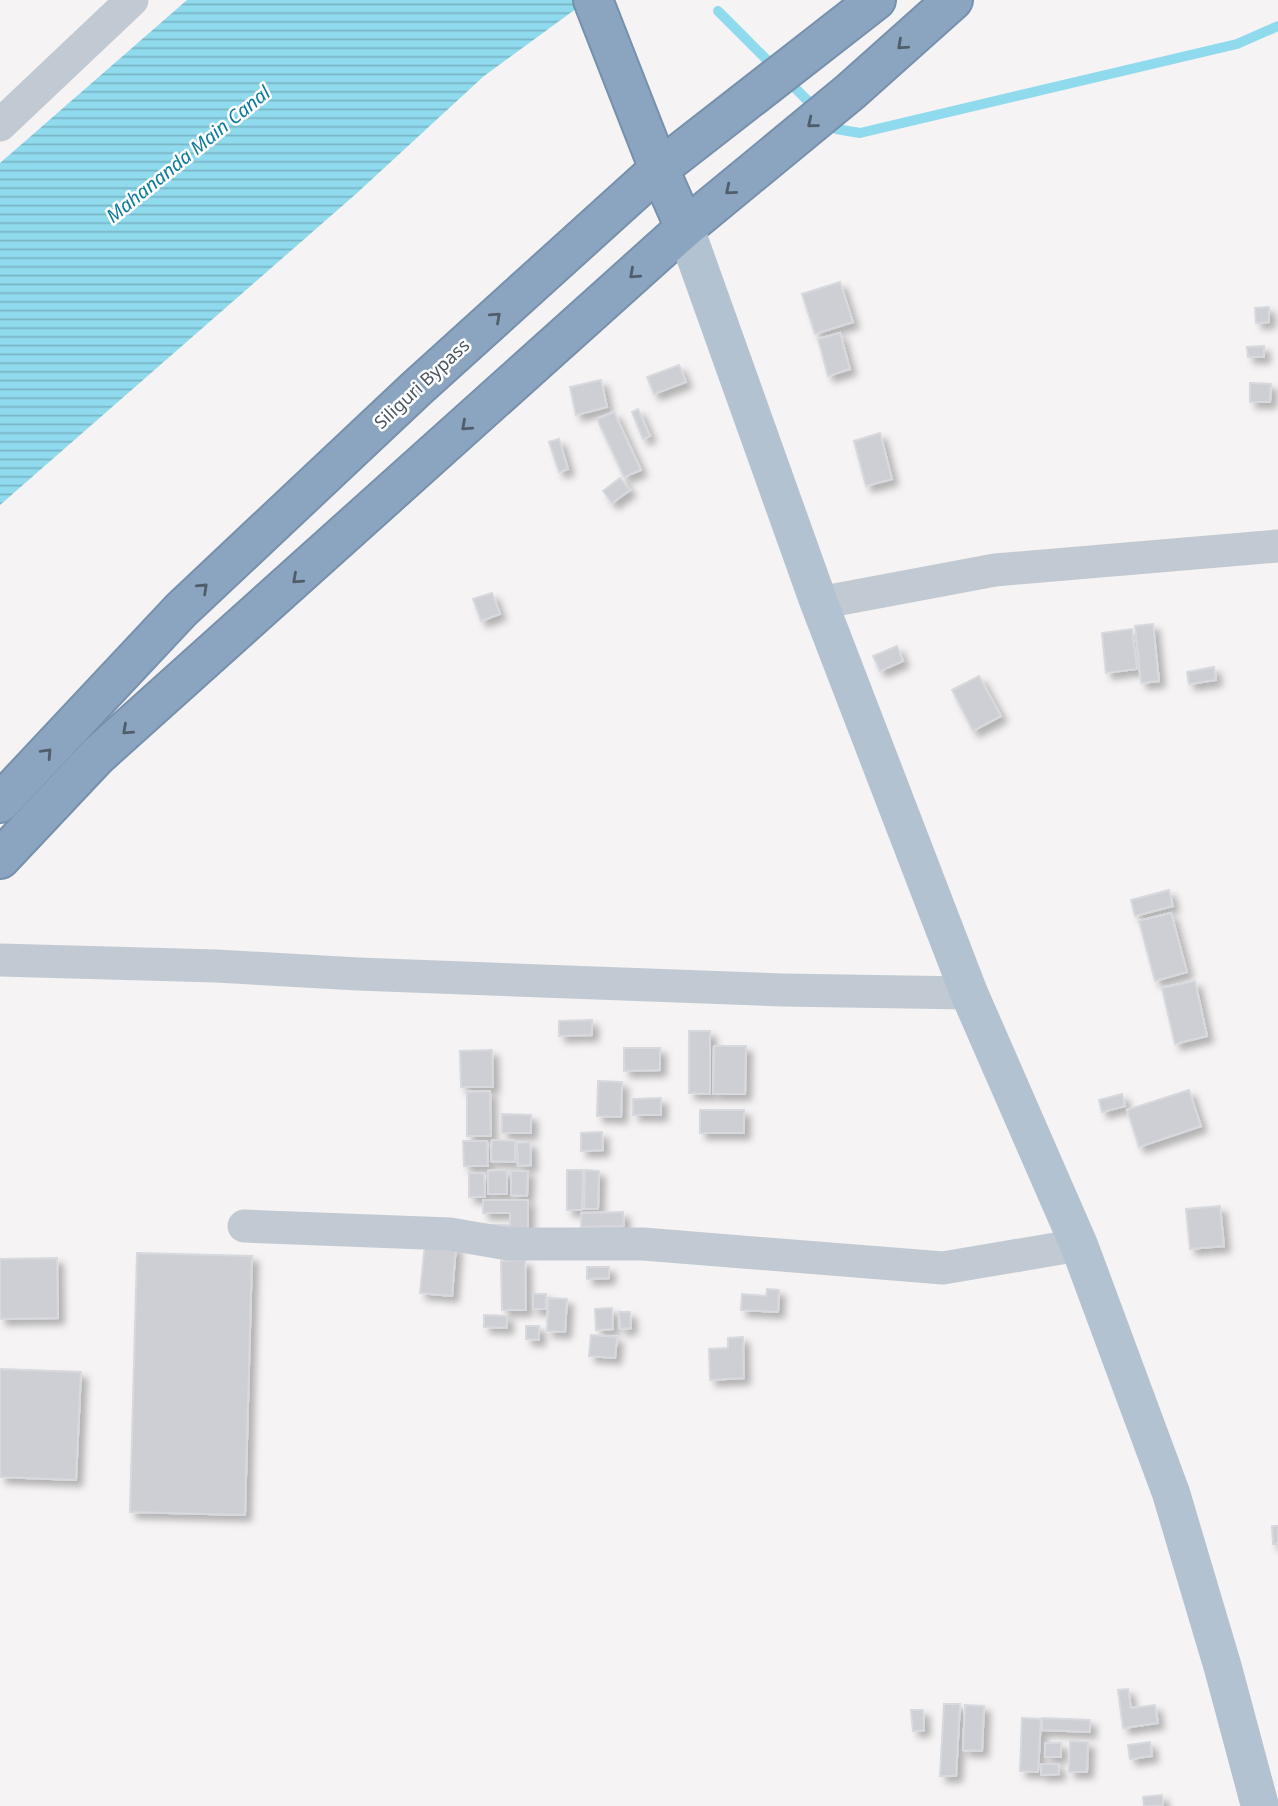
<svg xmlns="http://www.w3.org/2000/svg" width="1278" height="1806" font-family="'Noto Sans',sans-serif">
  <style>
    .water { fill: url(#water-rules) }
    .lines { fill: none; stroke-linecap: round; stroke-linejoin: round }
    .stream { stroke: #90daee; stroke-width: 10 }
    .building { fill: #cdcfd5; stroke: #d7d9de; stroke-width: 2; filter: url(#shadow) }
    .highway-casing { stroke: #7690ad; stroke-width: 42 }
    .minor { stroke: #c1cad2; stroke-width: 33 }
    .major { stroke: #b3c2d1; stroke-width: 38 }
    .highway { stroke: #8ba5c1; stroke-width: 38 }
    .oneway { stroke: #505e6b }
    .labels { text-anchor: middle; stroke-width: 5; stroke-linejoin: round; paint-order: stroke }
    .street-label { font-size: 18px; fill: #4a5661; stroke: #fff }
    .water-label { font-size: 19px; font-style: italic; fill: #0c7c9b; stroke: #fff }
  </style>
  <defs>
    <pattern id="water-rules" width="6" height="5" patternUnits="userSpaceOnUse" patternTransform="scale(1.75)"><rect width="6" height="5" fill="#90daee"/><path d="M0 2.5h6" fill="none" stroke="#78b4c4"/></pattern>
    <filter id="shadow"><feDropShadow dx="6" dy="6" stdDeviation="3.5" flood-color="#0004"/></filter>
  </defs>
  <rect width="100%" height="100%" fill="#f5f3f3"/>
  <path class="water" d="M187,0H588L484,76L357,193L0,505V163Z"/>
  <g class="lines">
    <g class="stream">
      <path d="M718,11L775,68"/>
      <path d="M785,78L817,110"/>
      <path d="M828,120L836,129L860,133L1237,44L1278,26"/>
    </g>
  </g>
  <g class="building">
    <path d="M840,282L853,322L815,334L802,294Z"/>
    <path d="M1269,307V322L1256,323L1255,308Z"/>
    <path d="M840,333L850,369L828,376L818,339Z"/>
    <path d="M1264,346V357H1248L1247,347Z"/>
    <path d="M679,365L686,382L654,394L647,377Z"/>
    <path d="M601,380L607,407L576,415L570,387Z"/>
    <path d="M1250,383L1271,384L1270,402H1250Z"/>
    <path d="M638,409L650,436L643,439L632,412Z"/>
    <path d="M614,412L641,470L624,477L597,419Z"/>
    <path d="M880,433L892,479L866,486L854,441Z"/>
    <path d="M559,439L568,469L559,472L549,442Z"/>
    <path d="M620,478L630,490L612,503L603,491Z"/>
    <path d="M492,593L500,614L481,621L473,599Z"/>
    <path d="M1153,624L1159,681L1141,683L1135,626Z"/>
    <path d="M1132,629L1137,669L1106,673L1102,633Z"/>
    <path d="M897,646L903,661L880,671L873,656Z"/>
    <path d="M1214,667L1216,680L1189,684L1187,672Z"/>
    <path d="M979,676L1001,716L973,731L952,690Z"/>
    <path d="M1169,890L1173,906L1135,916L1131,900Z"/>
    <path d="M1171,913L1187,972L1155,981L1139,921Z"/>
    <path d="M1195,981L1207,1036L1175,1044L1162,988Z"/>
    <path d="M592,1020V1035L559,1036V1021Z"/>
    <path d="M689,1031H710V1094L689,1093Z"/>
    <path d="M714,1046H746L745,1094H713Z"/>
    <path d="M624,1048H660V1070L624,1071Z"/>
    <path d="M492,1050L493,1087H461L460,1051Z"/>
    <path d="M598,1081L622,1082L621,1117L597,1116Z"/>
    <path d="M1189,1090L1201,1126L1139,1147L1127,1110Z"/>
    <path d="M490,1091L491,1136H467V1092Z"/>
    <path d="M1122,1094L1125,1106L1102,1112L1099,1100Z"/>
    <path d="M661,1098V1115H633V1099Z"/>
    <rect x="700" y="1110" width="44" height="23"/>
    <path d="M502,1114L531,1115V1133H502Z"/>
    <path d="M602,1132L603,1150L581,1151V1133Z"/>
    <path d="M492,1140L515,1141V1162L491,1161Z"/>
    <path d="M463,1141H487L488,1166H464Z"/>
    <path d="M530,1142L531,1165L518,1166L517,1143Z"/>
    <path d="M507,1170V1194H488V1171Z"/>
    <path d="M567,1170H583L582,1210H567Z"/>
    <path d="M585,1170L599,1171L598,1209H584Z"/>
    <path d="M511,1171H528L527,1196L511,1195Z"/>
    <path d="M469,1173H484L485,1197H469Z"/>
    <path d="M483,1200H528V1231L483,1225H510V1213H483Z"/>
    <path d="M1220,1206L1224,1246L1190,1249L1186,1209Z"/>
    <path d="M623,1212L624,1226L581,1227V1213Z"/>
    <path d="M425,1244L456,1246L452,1296L420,1293Z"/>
    <path d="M137,1253L252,1256L245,1515L130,1512Z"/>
    <path d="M57,1258L58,1318L0,1319V1259Z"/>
    <path d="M525,1260L526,1310H502L501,1261Z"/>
    <path d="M587,1267H609V1278L587,1279Z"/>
    <path d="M767,1289L779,1290L778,1312L741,1310L742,1294L766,1296Z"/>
    <rect x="533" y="1294" width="13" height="15"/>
    <path d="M548,1298L567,1299L565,1332L547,1331Z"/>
    <path d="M612,1308L613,1329L596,1330L595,1309Z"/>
    <path d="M619,1312H630L631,1328L620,1329Z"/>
    <path d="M484,1315L507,1316V1328L484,1327Z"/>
    <path d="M526,1326H539V1340L526,1339Z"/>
    <path d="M591,1335L617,1337L615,1358L589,1356Z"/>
    <path d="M743,1337L744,1378L710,1380L709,1349L728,1348V1338Z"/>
    <path d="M0,1369L81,1372L76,1480L0,1477Z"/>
    <path d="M1272,1526H1278V1544H1273Z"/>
    <path d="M1128,1689L1131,1708L1155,1705L1158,1723L1123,1728L1118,1690Z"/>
    <path d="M944,1704H960L956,1776H940Z"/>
    <path d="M965,1705L984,1706L982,1751L963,1750Z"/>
    <path d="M911,1710H923L924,1730L913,1731Z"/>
    <path d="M1022,1718L1041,1719L1038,1772L1020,1771Z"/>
    <path d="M1042,1718L1090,1720V1732L1042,1730Z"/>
    <path d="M1070,1741L1088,1742L1087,1772H1069Z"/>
    <path d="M1150,1742L1152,1756L1130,1759L1128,1745Z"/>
    <rect x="1045" y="1743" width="16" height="14"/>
    <path d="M1041,1764H1058L1059,1774L1041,1775Z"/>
    <path d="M1162,1795L1163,1806H1144L1143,1797Z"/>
  </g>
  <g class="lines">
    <defs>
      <g id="highway">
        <path d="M593,0L659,169L685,228"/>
        <path d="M0,803L181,610L417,388L659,169L876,0"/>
        <path d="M0,859L97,756L685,228L850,92L953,0"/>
      </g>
    </defs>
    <use href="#highway" class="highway-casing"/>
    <g class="minor">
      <path d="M0,125L132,0"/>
      <path d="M819,603L995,570L1278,546"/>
      <path d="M0,960L216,966L358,974L782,990L969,993"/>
      <path d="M244,1226L450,1234L508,1244H643L943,1268L1079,1245"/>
    </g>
    <path class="major" d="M685,228L819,603L969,993L1079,1245L1171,1493L1223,1668L1260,1806"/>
    <use href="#highway" class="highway"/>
  </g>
  <defs><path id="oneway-chevron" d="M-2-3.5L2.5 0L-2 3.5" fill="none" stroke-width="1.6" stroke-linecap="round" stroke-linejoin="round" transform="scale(1.75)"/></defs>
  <g class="oneway">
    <use href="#oneway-chevron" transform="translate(902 45) rotate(138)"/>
    <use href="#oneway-chevron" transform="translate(812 123) rotate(141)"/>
    <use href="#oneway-chevron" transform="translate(730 190) rotate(140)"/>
    <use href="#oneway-chevron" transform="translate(634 274) rotate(138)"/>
    <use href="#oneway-chevron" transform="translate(496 317) rotate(-42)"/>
    <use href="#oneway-chevron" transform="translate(466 426) rotate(138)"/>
    <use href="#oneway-chevron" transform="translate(297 579) rotate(138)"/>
    <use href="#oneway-chevron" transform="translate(203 588) rotate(-43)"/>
    <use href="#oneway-chevron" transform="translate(127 730) rotate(138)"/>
    <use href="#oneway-chevron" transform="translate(47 753) rotate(-47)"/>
  </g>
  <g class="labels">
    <g class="street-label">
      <text transform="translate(422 384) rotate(-43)" y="6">Siliguri Bypass</text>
    </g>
    <g class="water-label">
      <text transform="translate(188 154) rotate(-39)" y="7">Mahananda Main Canal</text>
    </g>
  </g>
</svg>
